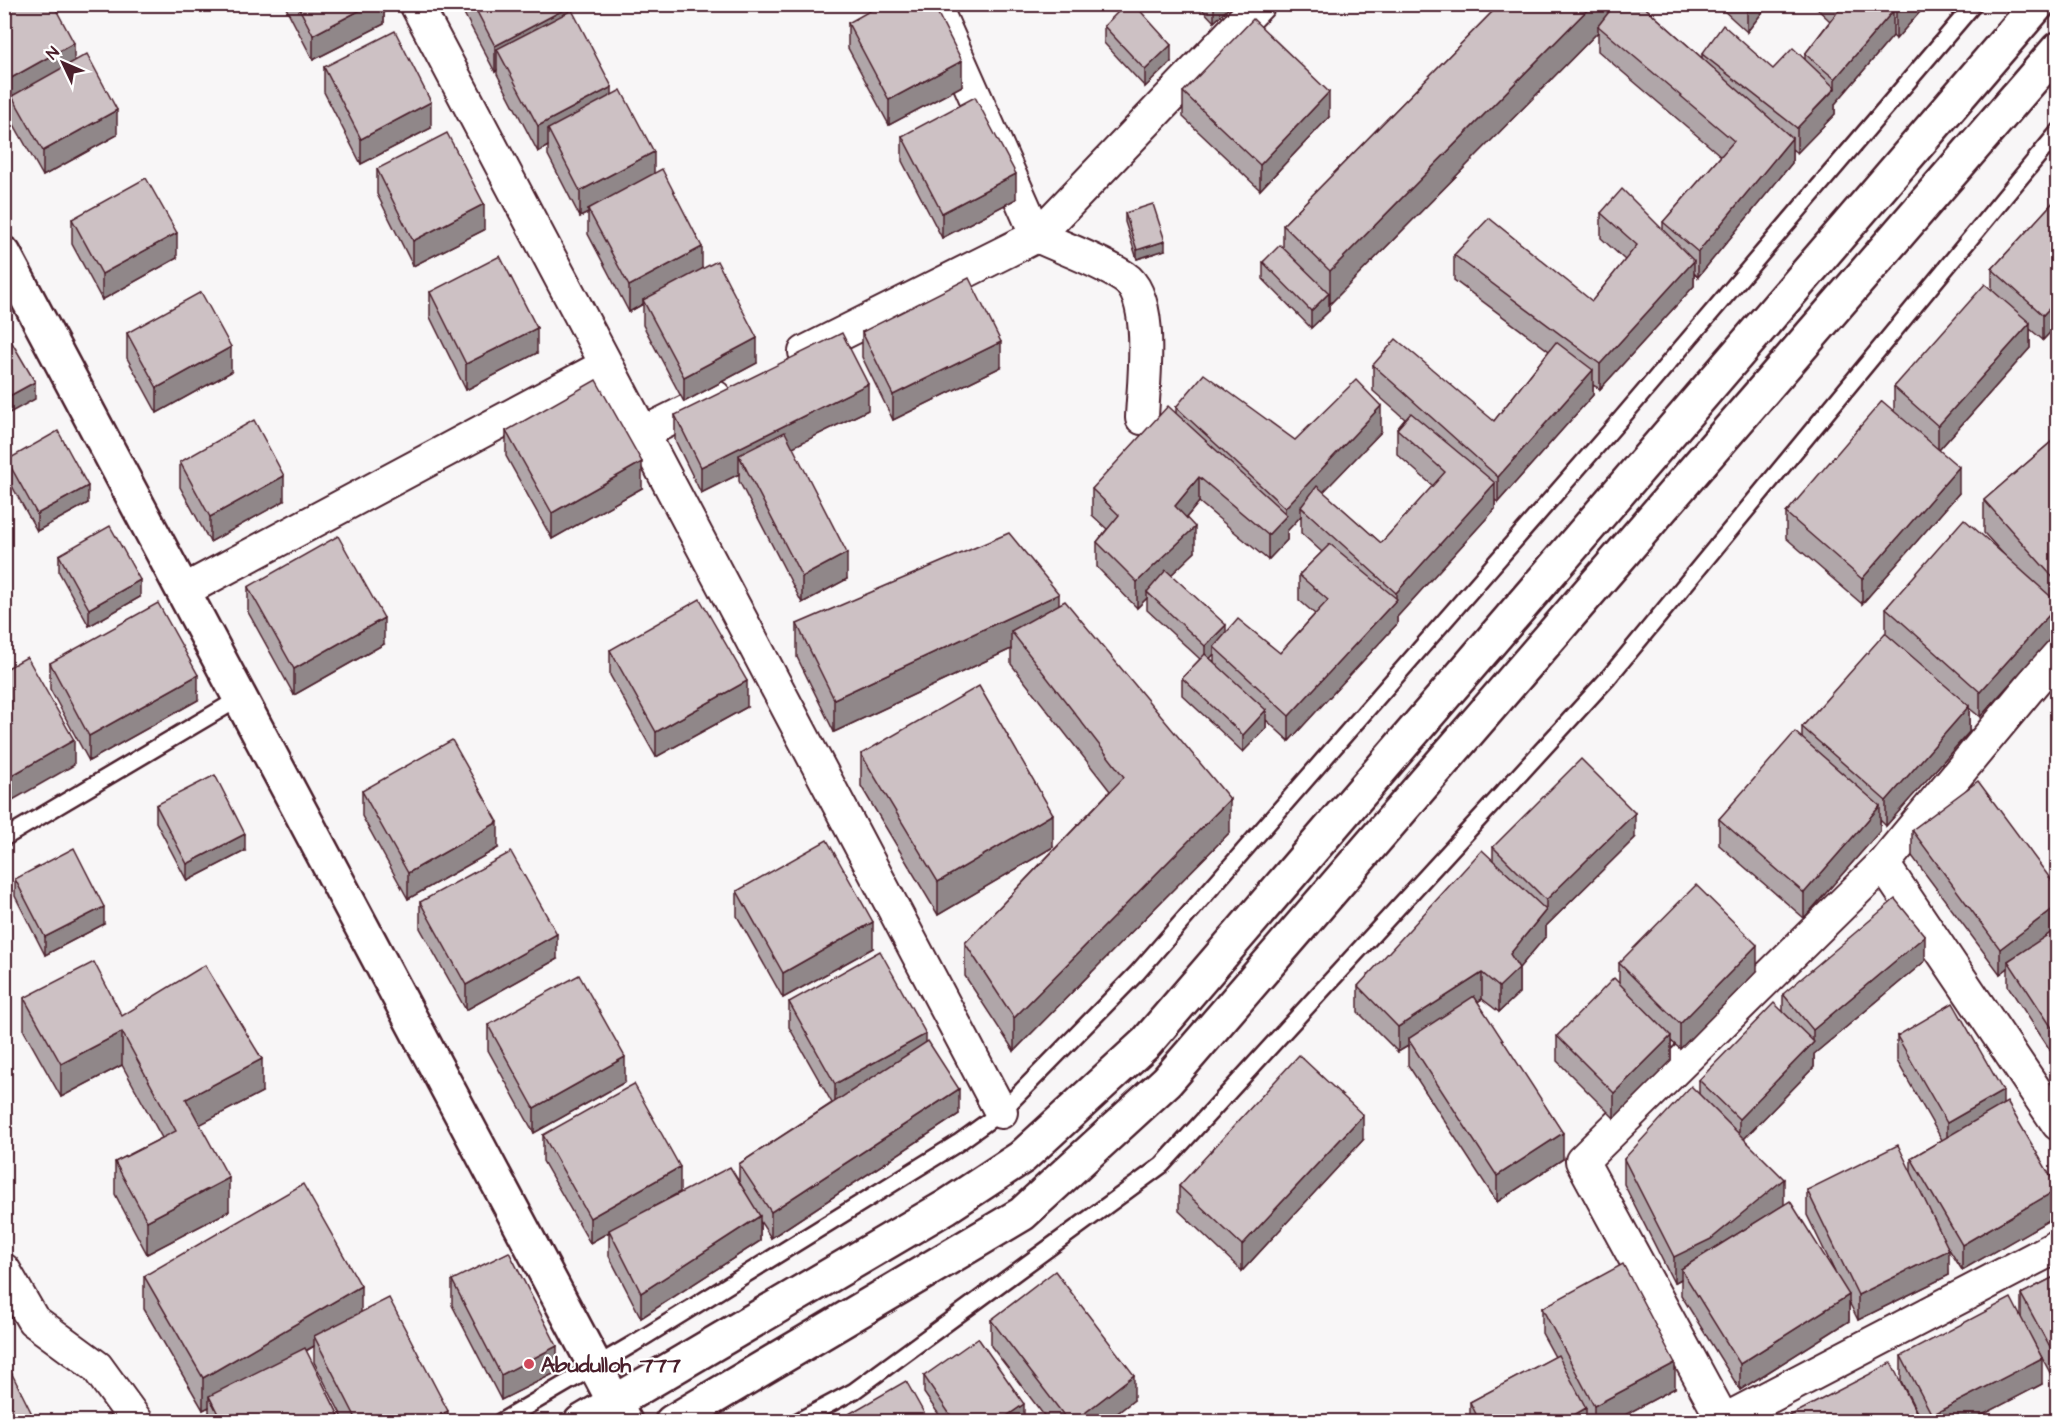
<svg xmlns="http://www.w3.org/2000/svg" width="2062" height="1426" font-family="'Architects Daughter',sans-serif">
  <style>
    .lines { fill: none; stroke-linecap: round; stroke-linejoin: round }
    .service-casing { stroke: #4a1f2b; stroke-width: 20 }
    .minor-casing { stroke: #4a1f2b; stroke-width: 36 }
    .secondary-casing { stroke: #4a1f2b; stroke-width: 38 }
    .service { stroke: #fff; stroke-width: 15 }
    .minor { stroke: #fff; stroke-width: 32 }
    .secondary { stroke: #fff; stroke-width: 33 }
    .wall { fill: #b0a6a9; stroke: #4a1f2b; stroke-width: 1.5; fill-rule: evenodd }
    .shaded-wall { fill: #908789; stroke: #4a1f2b; stroke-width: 1.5 }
    .building { fill: #cdc1c4; stroke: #4a1f2b; stroke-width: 1.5 }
    .poi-dot { fill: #d1495b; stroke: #fff; stroke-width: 2 }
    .labels { text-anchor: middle; stroke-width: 4.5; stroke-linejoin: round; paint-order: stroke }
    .poi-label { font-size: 22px; font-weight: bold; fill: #4a1f2b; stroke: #fff; text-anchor: start }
  </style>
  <rect width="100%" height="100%" fill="#f8f6f7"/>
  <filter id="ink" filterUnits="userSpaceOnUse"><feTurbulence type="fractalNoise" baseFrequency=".0167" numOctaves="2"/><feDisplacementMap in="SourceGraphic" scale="12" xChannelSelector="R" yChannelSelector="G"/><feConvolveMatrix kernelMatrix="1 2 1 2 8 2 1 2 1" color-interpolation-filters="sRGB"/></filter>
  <g filter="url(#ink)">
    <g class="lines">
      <defs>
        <g id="service">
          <path d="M4,838L240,698"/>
          <path d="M500,1422L633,1344L958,1143L1001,1112L1137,973L1620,420L1974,4"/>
          <path d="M796,1422L854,1391L1162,1165L1608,678L2058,132"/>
        </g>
        <g id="minor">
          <path d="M416,4L1001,1112"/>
          <path d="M805,352L1037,236L934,4"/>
          <path d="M1142,418C1143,384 1156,298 1124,277C1098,260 1065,249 1037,236L1259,4"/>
          <path d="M643,433L715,397"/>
          <path d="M185,590L606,365"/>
          <path d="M1883,864L2058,1124"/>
          <path d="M4,1270L33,1320L97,1367L137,1422"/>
          <path d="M1723,1420L1582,1161L1883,864L2058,653"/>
          <path d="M1721,1422L2058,1246"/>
        </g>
        <g id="secondary">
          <path d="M4,254L625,1422"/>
          <path d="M581,1422L946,1207L1022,1157L1146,1043L2038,4"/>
          <path d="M672,1422L1022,1214L1167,1081L2058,49"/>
        </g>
      </defs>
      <use href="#service" class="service-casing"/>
      <use href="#minor" class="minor-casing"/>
      <use href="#secondary" class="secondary-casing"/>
      <use href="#service" class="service"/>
      <use href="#minor" class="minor"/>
      <use href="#secondary" class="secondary"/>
    </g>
    <g class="wall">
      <path d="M4,4L74,61L117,135L43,176L12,121V103L4,107Z"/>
      <path d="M284,4H384V24L313,60Z"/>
      <path d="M459,4H568L569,11L612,95L654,174L702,268L757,363L684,402L643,325V304L629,312L588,234V213L580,217L548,155V146L538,152L497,74V70L495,72Z"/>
      <path d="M1197,4H1233L1214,22Z"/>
      <path d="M1500,4H1641L1702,58V54L1773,69L1805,60V54L1830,21L1812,4H1927L1896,39L1893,36L1835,104V114L1797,153L1792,149V163L1698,277L1694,273V286L1600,389L1593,385V395L1498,502L1495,500V509L1397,617V624L1289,741L1266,720V728L1243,752L1182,695V678L1200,659L1147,610V598L1137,608L1097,567V542L1107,529L1092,515V489L1176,413V407L1295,440L1381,432L1323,492L1381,543L1433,486L1397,454V429L1405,419L1373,391V365L1494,421L1549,351L1454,280V255L1592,301L1625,260L1601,238V213L1663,230V222L1721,156L1598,51V32L1330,304L1329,302V311L1311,328L1263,279V262L1283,248V225ZM1199,502L1268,560L1287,540V531L1301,516V533L1322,552L1299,575V600L1315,614L1280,653L1226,632L1171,575L1195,552L1186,518ZM1214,654V662L1210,658Z"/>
      <path d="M1723,4H1769L1747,32L1723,10Z"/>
      <path d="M848,23L962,86L889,125L848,48Z"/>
      <path d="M1104,26L1171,62L1145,87L1104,43Z"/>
      <path d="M324,67L431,128L361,164L324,92Z"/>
      <path d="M1183,92L1329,117L1260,190L1183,117Z"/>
      <path d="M902,136L1016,199L942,238L902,161Z"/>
      <path d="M377,169L484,230L413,266L377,194Z"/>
      <path d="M2058,197V324L2043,340L2030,329V348L1939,450L1959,493L1862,604L1786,538V513L1894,412V387L1992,290V269Z"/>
      <path d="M1125,213L1165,250L1137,259L1125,222Z"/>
      <path d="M72,219L177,258L102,300L72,244Z"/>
      <path d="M430,292L537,353L466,390L430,317Z"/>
      <path d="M862,332L1001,367L893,420L862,357Z"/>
      <path d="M127,333L231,372L157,413L127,358Z"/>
      <path d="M868,410L792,447L847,579L802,603L739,481V474L701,493L675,440V415Z"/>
      <path d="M506,431L642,488L552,539L506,456Z"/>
      <path d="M2058,436V630L1980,717L1969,708V732L1886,826L1880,820V831L1804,918L1719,845V819L1802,738V727L1886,633V608L2006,557L1984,533V500Z"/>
      <path d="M7,460L88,503L37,531L7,477Z"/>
      <path d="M180,462L284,501L210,542L180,487Z"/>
      <path d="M59,555L140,597L89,626L59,572Z"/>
      <path d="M248,587L384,644L294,695L248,612Z"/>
      <path d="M1059,604L1230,832L1014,1051L965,976V943L1110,791L1011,664V649L834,732L797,657V624Z"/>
      <path d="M610,650L747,707L656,757L610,675Z"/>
      <path d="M50,663L198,700L89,761L50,689Z"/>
      <path d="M861,754L1053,847L938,915L861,786Z"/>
      <path d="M362,791L498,848L408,899L362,816Z"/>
      <path d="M156,805L245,851L187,881L156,822Z"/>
      <path d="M1912,830L2058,889V1062L2008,986V968L2000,974L1912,856Z"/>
      <path d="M1635,838L1546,926V936L1519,968V993L1499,1012L1482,999L1477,1002L1563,1159L1497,1202L1408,1065V1046L1398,1052L1358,1012V986L1493,860V847Z"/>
      <path d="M15,879L104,924L45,955L15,896Z"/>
      <path d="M737,891L873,948L783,998L737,916Z"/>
      <path d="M420,902L557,959L466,1010L420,928Z"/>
      <path d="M1925,961L1814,1054V1067L1744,1139L1784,1205L1835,1272L1807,1215V1190L1911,1172V1158L1942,1140L1897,1061V1036L2003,1105L2058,1188V1215L1962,1270L1947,1246L1949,1275L1858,1320L1849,1302V1321L1740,1390L1681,1295V1279L1674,1283L1624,1184V1159L1699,1094V1080L1783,1012V994Z"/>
      <path d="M1619,963L1757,971L1680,1049L1671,1041V1061L1614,1118L1557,1061V1036L1619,983Z"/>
      <path d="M24,998L122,1016L262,1092L200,1124L229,1211L147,1254L115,1194V1162L162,1138L122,1065L61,1097L24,1031Z"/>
      <path d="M789,1002L926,1042L959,1114L771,1238L760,1221V1241L641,1318L609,1256V1232L590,1243L543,1161V1135L680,1192L664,1202L739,1182V1164L832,1103L789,1027Z"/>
      <path d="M488,1025L625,1082L534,1133L488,1050Z"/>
      <path d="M1363,1140L1242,1271L1179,1211V1186Z"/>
      <path d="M2058,1275L2053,1378L2029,1334L2042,1384L1969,1422H1922L1901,1381V1356L2021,1319V1294Z"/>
      <path d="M144,1276L361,1312L448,1422H345L314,1362V1346L306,1351L342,1422H209V1407L203,1410L144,1309Z"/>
      <path d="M452,1280L557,1372L501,1400L452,1305Z"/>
      <path d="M1542,1308L1675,1388L1612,1422H1589L1586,1416V1422H1470V1402L1555,1357L1542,1333Z"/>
      <path d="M991,1320L1134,1400L1106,1422H1049L991,1346Z"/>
      <path d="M924,1376L1024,1421L944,1422L924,1393Z"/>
    </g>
    <g class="shaded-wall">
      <path d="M4,4H36L4,22Z"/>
      <path d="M372,4H384V24L313,60V35Z"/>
      <path d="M1214,4H1233L1214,22Z"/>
      <path d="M1593,4H1623L1598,26V32L1330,304V271Z"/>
      <path d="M1748,4H1769L1747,32V6Z"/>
      <path d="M1897,4H1927L1896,39V6Z"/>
      <path d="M569,7V33L497,49V70L495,72V46Z"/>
      <path d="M1893,11V36L1835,104V114L1797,153V128L1835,89V79Z"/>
      <path d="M74,43V69L12,96V103L4,107V82Z"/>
      <path d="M1171,45V62L1145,87V70Z"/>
      <path d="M962,61V86L889,125V100Z"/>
      <path d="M612,87V112L548,129V146L538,152V126Z"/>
      <path d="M1329,92V117L1260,190V165Z"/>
      <path d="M431,102V128L361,164V139Z"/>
      <path d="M117,110V135L43,176V151Z"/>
      <path d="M1792,138V163L1698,277V252Z"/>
      <path d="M654,152V177L588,209V213L580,217V191Z"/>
      <path d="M1016,174V199L942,238V213Z"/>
      <path d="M484,204V230L413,266V241Z"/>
      <path d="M177,233V258L102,300V274Z"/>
      <path d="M1165,241V250L1137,259V250Z"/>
      <path d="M702,247V272L643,300V304L629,312V286Z"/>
      <path d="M1694,261V286L1600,389V364Z"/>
      <path d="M1329,293V311L1311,328V311Z"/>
      <path d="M2058,299V324L2043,340V315Z"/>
      <path d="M2030,323V348L1938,451V426Z"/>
      <path d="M537,328V353L466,390V364Z"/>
      <path d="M757,338V363L684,402V377Z"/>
      <path d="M1001,342V367L893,420V395Z"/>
      <path d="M231,347V372L157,413V388Z"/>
      <path d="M1593,370V395L1498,502V477Z"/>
      <path d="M35,382V399L4,416V399Z"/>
      <path d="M868,384V410L746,470L739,455V474L701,493V467Z"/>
      <path d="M1381,406V432L1305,511L1301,507V516L1287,531V540L1268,560V535L1285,517V508Z"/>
      <path d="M642,462V488L552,539V513Z"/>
      <path d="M1959,467V493L1862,604V579Z"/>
      <path d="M284,476V501L210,542V517Z"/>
      <path d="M1199,477V502L1175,531V506Z"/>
      <path d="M1495,483V509L1397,617V624L1289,741V716L1396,600V593Z"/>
      <path d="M88,486V503L37,531V514Z"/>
      <path d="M1195,527V552L1150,595L1147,592V598L1137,608V582Z"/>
      <path d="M847,553V579L802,603V577Z"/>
      <path d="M140,580V597L89,626V609Z"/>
      <path d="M1059,594V627L1011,631V649L834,732V699Z"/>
      <path d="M2058,605V630L1980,717V692Z"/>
      <path d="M384,618V644L294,695V669Z"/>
      <path d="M1226,625V642L1214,647V654L1205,664V646Z"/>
      <path d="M198,675V700L89,761V736Z"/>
      <path d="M747,681V707L656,757V732Z"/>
      <path d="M1969,706V732L1886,826V801Z"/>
      <path d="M1266,710V728L1243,752V735Z"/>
      <path d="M74,740V765L4,805V780Z"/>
      <path d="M1230,799V832L1014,1051V1018Z"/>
      <path d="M1880,806V831L1804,918V893Z"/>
      <path d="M1635,813V838L1546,926V936L1519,968V993L1499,1012V987L1510,954L1546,910V900Z"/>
      <path d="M1053,814V847L938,915V882Z"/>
      <path d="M498,822V848L408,899V873Z"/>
      <path d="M245,834V851L187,881V864Z"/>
      <path d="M2058,905V931L2008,961V968L2000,974V949Z"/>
      <path d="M104,907V924L45,955V937Z"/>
      <path d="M873,922V948L783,998V973Z"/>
      <path d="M557,934V959L466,1010V985Z"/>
      <path d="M1925,936V961L1814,1054V1067L1739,1144V1119L1813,1043V1030Z"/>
      <path d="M1757,945V971L1680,1049V1024Z"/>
      <path d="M1482,973V999L1411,1044L1408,1039V1046L1398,1052V1027Z"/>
      <path d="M122,1032V1065L61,1097V1064Z"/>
      <path d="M926,1034V1059L835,1110V1084Z"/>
      <path d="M1671,1036V1061L1614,1118V1093Z"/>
      <path d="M625,1057V1082L534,1133V1108Z"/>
      <path d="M262,1059V1092L186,1132V1099Z"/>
      <path d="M959,1089V1114L771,1238V1212Z"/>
      <path d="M2003,1091V1117L1947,1148V1123Z"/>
      <path d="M1363,1115V1140L1242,1271V1245Z"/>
      <path d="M1563,1133V1159L1497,1202V1176Z"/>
      <path d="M680,1167V1192L609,1232V1230V1232L590,1243V1218Z"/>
      <path d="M229,1178V1211L147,1254V1221Z"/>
      <path d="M1784,1179V1205L1681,1269V1279L1674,1283V1257Z"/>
      <path d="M2058,1189V1215L1962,1270V1245Z"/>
      <path d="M760,1216V1241L641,1318V1293Z"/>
      <path d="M1949,1250V1275L1858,1320V1295Z"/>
      <path d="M361,1286V1319L314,1336V1346L213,1404L209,1396V1407L203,1410V1378Z"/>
      <path d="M1849,1295V1321L1740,1390V1364Z"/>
      <path d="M557,1346V1372L501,1400V1375Z"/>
      <path d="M2058,1350V1376L2053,1378V1353Z"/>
      <path d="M2042,1358V1384L1969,1422H1932V1415Z"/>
      <path d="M1675,1363V1388L1612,1422H1594V1406Z"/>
      <path d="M1134,1375V1400L1106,1422H1073Z"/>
      <path d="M1024,1404V1421L1023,1422H998Z"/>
      <path d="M1586,1408V1422H1562Z"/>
      <path d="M448,1411V1422H427Z"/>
    </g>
    <g class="building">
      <path d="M14,4H53L74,43L4,82V10Z"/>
      <path d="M297,4H372L313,35Z"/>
      <path d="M473,4H568L569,7L495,46Z"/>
      <path d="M882,4H933L962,61L889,100L848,23Z"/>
      <path d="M1126,4H1134L1171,45L1145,70L1104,26Z"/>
      <path d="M1500,4H1593L1330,271L1283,225Z"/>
      <path d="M1615,4H1641L1792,138L1698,252L1663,222L1734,141L1598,26Z"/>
      <path d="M1840,4H1885L1893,11L1835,79L1805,54L1842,6Z"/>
      <path d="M572,10L612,87L538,126L497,49Z"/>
      <path d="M1253,19L1329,92L1260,165L1183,92Z"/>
      <path d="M1723,25L1773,69L1793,48L1835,88L1797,128L1702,54Z"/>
      <path d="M395,31L431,102L361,139L324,67Z"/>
      <path d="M87,54L117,110L43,151L12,96Z"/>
      <path d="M621,90L654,152L580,191L548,129Z"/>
      <path d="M975,97L1016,174L942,213L902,136Z"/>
      <path d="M447,133L484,204L413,241L377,169Z"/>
      <path d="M662,169L702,247L629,286L588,209Z"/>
      <path d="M146,178L177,233L102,274L72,219Z"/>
      <path d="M1622,189L1694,261L1600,364L1454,255L1489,218L1592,301L1637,245L1601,213Z"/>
      <path d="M2058,197V299L2043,315L1992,269Z"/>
      <path d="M1153,204L1165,241L1137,250L1125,213Z"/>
      <path d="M1280,245L1329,293L1311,311L1263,262Z"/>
      <path d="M500,256L537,328L466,364L430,292Z"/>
      <path d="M717,261L757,338L684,377L643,300Z"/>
      <path d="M969,278L1001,342L893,395L862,332Z"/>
      <path d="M1985,284L2030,323L1938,426L1894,387Z"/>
      <path d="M201,292L231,347L157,388L127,333Z"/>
      <path d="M4,329L35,382L4,399Z"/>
      <path d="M842,333L868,384L701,467L675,415Z"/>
      <path d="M1396,339L1494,421L1556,342L1593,370L1498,477L1373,365Z"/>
      <path d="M1204,374L1295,440L1356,380L1381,406L1285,508L1176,407Z"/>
      <path d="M596,380L642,462L552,513L506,431Z"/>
      <path d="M1882,401L1959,467L1862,579L1786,513Z"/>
      <path d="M1168,406L1287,515L1268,535L1199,477L1175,506L1195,527L1137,582L1097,542L1119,515L1092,489Z"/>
      <path d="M1411,413L1495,483L1396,593L1301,507L1317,486L1381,543L1445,472L1397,429Z"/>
      <path d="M254,420L284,476L210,517L180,462Z"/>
      <path d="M58,431L88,486L37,514L7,460Z"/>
      <path d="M785,432L847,553L802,577L739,455Z"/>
      <path d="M2058,436V583L1984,500Z"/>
      <path d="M1964,519L2058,603V605L1980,692L1886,608Z"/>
      <path d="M110,526L140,580L89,609L59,555Z"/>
      <path d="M1009,533L1059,594L834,699L797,624Z"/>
      <path d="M338,536L384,618L294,669L248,587Z"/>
      <path d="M1330,544L1397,599L1289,716L1214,647L1238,619L1280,653L1328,600L1299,575Z"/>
      <path d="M1166,570L1226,625L1205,646L1147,592Z"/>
      <path d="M700,599L747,681L656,732L610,650Z"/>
      <path d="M1065,601L1230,799L1014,1018L965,943L1124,777L1011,631Z"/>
      <path d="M158,603L198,675L89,736L50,663Z"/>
      <path d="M1885,633L1969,706L1886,801L1802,727Z"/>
      <path d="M1205,654L1266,710L1243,735L1182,678Z"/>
      <path d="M27,657L74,740L4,780V670Z"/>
      <path d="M979,686L1053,814L938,882L861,754Z"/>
      <path d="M1795,732L1880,806L1804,893L1719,819Z"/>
      <path d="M452,740L498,822L408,873L362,791Z"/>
      <path d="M1581,759L1635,813L1546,900L1493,847Z"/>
      <path d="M215,775L245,834L187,864L156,805Z"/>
      <path d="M1978,781L2058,889V905L2000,949L1912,830Z"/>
      <path d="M827,840L873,922L783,973L737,891Z"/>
      <path d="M74,848L104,907L45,937L15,879Z"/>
      <path d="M1482,850L1546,910L1510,954L1519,968L1499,987L1482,973L1398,1027L1358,986Z"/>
      <path d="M511,852L557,934L466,985L420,902Z"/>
      <path d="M1696,885L1757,945L1680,1024L1619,963Z"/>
      <path d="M1895,899L1925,936L1813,1030L1783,994Z"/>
      <path d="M2058,928V1037L2008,961Z"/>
      <path d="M880,951L926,1034L835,1084L789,1002Z"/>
      <path d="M94,962L122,1016L205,965L262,1059L186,1099L229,1178L147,1221L115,1162L176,1131L122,1032L61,1064L24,998Z"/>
      <path d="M579,975L625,1057L534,1108L488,1025Z"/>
      <path d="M1614,978L1671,1036L1614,1093L1557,1036Z"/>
      <path d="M1474,996L1563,1133L1497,1176L1408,1039Z"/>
      <path d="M1774,1003L1814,1042L1739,1119L1699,1080Z"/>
      <path d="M1953,1003L2003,1091L1947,1123L1897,1036Z"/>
      <path d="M928,1041L959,1089L771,1212L739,1164Z"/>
      <path d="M1299,1055L1363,1115L1242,1245L1179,1186Z"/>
      <path d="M634,1084L680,1167L590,1218L543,1135Z"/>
      <path d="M1691,1086L1784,1179L1711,1239L1674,1257L1624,1159Z"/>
      <path d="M2007,1102L2058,1189L1962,1245L1911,1158Z"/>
      <path d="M1898,1145L1949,1250L1858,1295L1807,1190Z"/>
      <path d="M730,1167L760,1216L641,1293L609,1230Z"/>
      <path d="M303,1184L361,1286L203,1378L144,1276Z"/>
      <path d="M1790,1201L1849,1295L1740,1364L1681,1269Z"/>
      <path d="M509,1252L557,1346L501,1375L452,1280Z"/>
      <path d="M1623,1264L1675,1363L1594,1406L1542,1308Z"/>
      <path d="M1055,1271L1134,1375L1073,1422H1069L991,1320Z"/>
      <path d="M2058,1275V1350L2053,1353L2021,1294Z"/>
      <path d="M389,1298L448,1411L427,1422H358L314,1336Z"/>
      <path d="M2011,1298L2042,1358L1932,1415L1901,1356Z"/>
      <path d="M978,1338L1024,1404L998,1422H955L924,1376Z"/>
      <path d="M305,1348L342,1422H222L209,1396Z"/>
      <path d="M1558,1355L1586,1408L1562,1422H1480L1470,1402Z"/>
      <path d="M1891,1363L1921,1422H1778Z"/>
      <path d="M10,1370L36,1422H4V1373Z"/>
      <path d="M906,1381L929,1422H835Z"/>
      <path d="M1466,1415L1469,1422H1454Z"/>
    </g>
  </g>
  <circle class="poi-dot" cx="529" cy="1364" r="6"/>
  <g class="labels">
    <g class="poi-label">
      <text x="541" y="1372">Abudulloh 777</text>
    </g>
  </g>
  <rect width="2062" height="1426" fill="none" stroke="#fff" stroke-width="24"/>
  <rect x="12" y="12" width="2038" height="1402" fill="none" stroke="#4a1f2b" stroke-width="2" filter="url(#ink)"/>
  <g transform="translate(63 63) rotate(314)" stroke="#ffffff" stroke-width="4.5" paint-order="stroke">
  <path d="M0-4.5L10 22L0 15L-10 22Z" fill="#4a1f2b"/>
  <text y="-9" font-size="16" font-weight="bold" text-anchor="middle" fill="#4a1f2b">N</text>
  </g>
</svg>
